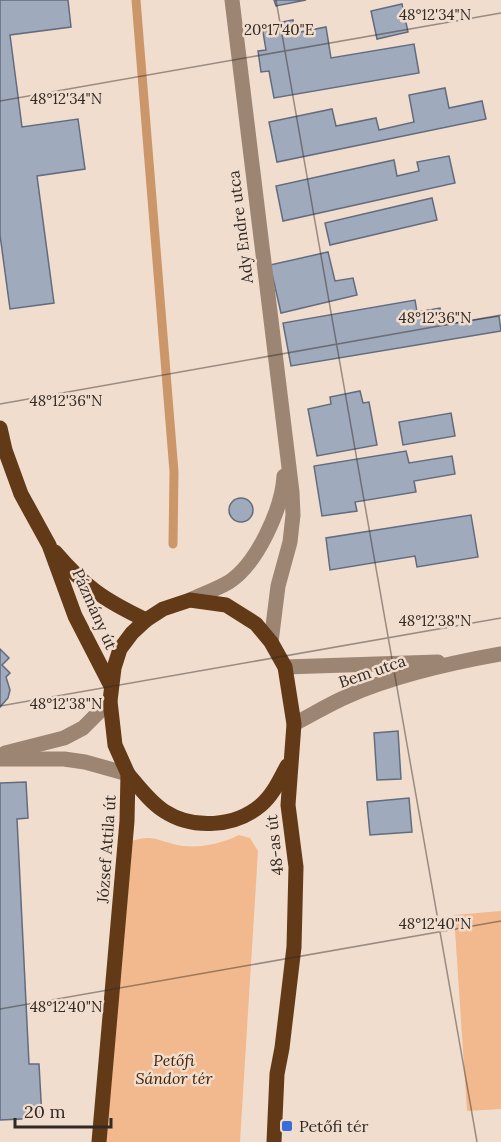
<svg xmlns="http://www.w3.org/2000/svg" width="501" height="1142" font-family="Lora,serif">
  <style>
    .green { fill: #f1b98d }
    .lines { fill: none; stroke-linecap: round; stroke-linejoin: round }
    .stream { stroke: #cc966b; stroke-width: 9 }
    .building { fill: #9faabc; stroke: #636c7e; stroke-width: 1.5 }
    .minor { stroke: #9d8573; stroke-width: 15 }
    .major { stroke: #623a17; stroke-width: 15 }
    .ticks { fill: none; stroke: #312924; stroke-width: 1.5; stroke-opacity: 0.45 }
    .poi-dot { fill: #386ddc; stroke: #f1ddce; stroke-width: 2 }
    .labels { text-anchor: middle; stroke-width: 5; stroke-linejoin: round; paint-order: stroke }
    .street-label { font-size: 16px; fill: #312924; stroke: #f1ddce }
    .park-label { font-size: 16px; font-style: italic; fill: #442100; stroke: #f1ddce }
    .poi-label { font-size: 16px; fill: #312924; stroke: #f1ddce; text-anchor: start }
    .ticks-label { font-size: 15px; text-anchor: middle; fill: #312924; stroke: #f1ddce; stroke-width: 5; stroke-linejoin: round; paint-order: stroke }
  </style>
  <rect width="100%" height="100%" fill="#f1ddce"/>
  <g class="green">
    <path d="M239,835L250,838L258,851L240,1142H96L130,842C154,832 162,844 184,846C204,848 222,843 239,835Z"/>
    <path d="M501,911V1109L467,1111L454,915Z"/>
  </g>
  <g class="lines">
    <path class="stream" d="M136,0L174,472L173,544"/>
  </g>
  <g class="building">
    <path d="M0,0H68L71,27L10,35L22,127L78,119L85,169L37,176L54,303L10,309L0,235Z"/>
    <path d="M274,0H306L276,6Z"/>
    <path d="M402,4L408,32L377,39L371,11Z"/>
    <path d="M293,20L295,33L326,27L331,58L414,44L419,73L274,98L269,71L261,72L258,51L266,50L262,26Z"/>
    <path d="M445,88L449,108L482,101L486,119L277,162L269,122L332,109L336,126L376,118L379,130L414,122L409,95Z"/>
    <path d="M449,156L455,183L283,221L276,186L394,160L397,176L419,171L417,162Z"/>
    <path d="M432,198L437,220L330,245L325,223Z"/>
    <path d="M328,252L335,281L353,278L357,295L281,313L270,265Z"/>
    <path d="M415,300L417,312L440,308L443,325L499,316L501,331L291,366L283,323Z"/>
    <path d="M360,391L363,403L369,402L377,445L317,456L308,409L331,404L330,397Z"/>
    <path d="M451,413L455,436L403,445L399,422Z"/>
    <path d="M406,451L409,463L452,456L455,474L414,481L416,492L355,502L357,511L322,516L314,466Z"/>
    <circle cx="241" cy="510" r="12"/>
    <path d="M471,515L478,557L417,567L415,556L330,570L326,538Z"/>
    <path d="M0,649L9,658L2,665L10,673L6,677L10,690L8,698L0,707Z"/>
    <path d="M398,731L401,779L377,780L374,733Z"/>
    <path d="M26,782L28,818L17,819L29,1064H39L42,1118L0,1120V783Z"/>
    <path d="M409,798L412,832L370,835L367,802Z"/>
  </g>
  <g class="lines">
    <g class="minor">
      <path d="M232,0L292,492L293,515L290,542L278,586L271,642"/>
      <path d="M190,600C203,594 217,589 229,582C257,564 282,509 284,476"/>
      <path d="M285,667L438,662"/>
      <path d="M294,724C312,715 329,704 348,696C396,675 450,663 501,654"/>
      <path d="M5,753L64,738L83,728L110,701"/>
      <path d="M0,759H64L85,762L128,774"/>
    </g>
    <g class="major">
      <path d="M0,428L5,450L21,494L49,545L75,616L111,686"/>
      <path d="M55,552C85,587 104,600 146,620"/>
      <path d="M128,774C139,787 150,802 164,811C193,830 235,827 261,805C273,795 280,779 287,766"/>
      <path d="M99,1142L127,821L128,774L115,745L110,701L114,668L120,649L132,633L146,620L163,609L190,600L226,605L256,624L271,642L285,667L294,724L288,805L296,867L294,947L282,1048L277,1074L274,1142"/>
    </g>
  </g>
  <path class="ticks" d="M276,0L477,1142M0,101L501,13M0,404L501,315M0,706L501,618M0,1009L501,921"/>
  <rect class="poi-dot" x="281" y="1120" width="12" height="12" rx="3"/>
  <g class="labels">
    <g class="street-label">
      <text transform="translate(240 227) rotate(-97)" y="6">Ady Endre utca</text>
      <text transform="translate(95 609) rotate(66)" y="6">Pázmány út</text>
      <text transform="translate(372 671) rotate(-19)" y="6">Bem utca</text>
      <text transform="translate(274 845) rotate(-96)" y="6">48-as út</text>
      <text transform="translate(106 849) rotate(-86)" y="6">József Attila út</text>
    </g>
    <g class="park-label">
      <text x="174" y="1066">Petőfi<tspan x="174" dy="18">Sándor tér</tspan></text>
    </g>
    <g class="poi-label">
      <text x="299" y="1132">Petőfi tér</text>
    </g>
  </g>
  <g class="ticks-label">
    <text x="435" y="20">48°12'34"N</text>
    <text x="279" y="35">20°17'40"E</text>
    <text x="66" y="104">48°12'34"N</text>
    <text x="435" y="323">48°12'36"N</text>
    <text x="66" y="406">48°12'36"N</text>
    <text x="435" y="626">48°12'38"N</text>
    <text x="66" y="709">48°12'38"N</text>
    <text x="435" y="929">48°12'40"N</text>
    <text x="66" y="1012">48°12'40"N</text>
  </g>
  <path d="M15 1118v9h96v-9" fill="none" stroke="#312924" stroke-width="3"/>
  <text x="24" y="1118" font-size="18" fill="#312924" stroke="#f1ddce" stroke-width="4.5" paint-order="stroke">20 m</text>
</svg>
